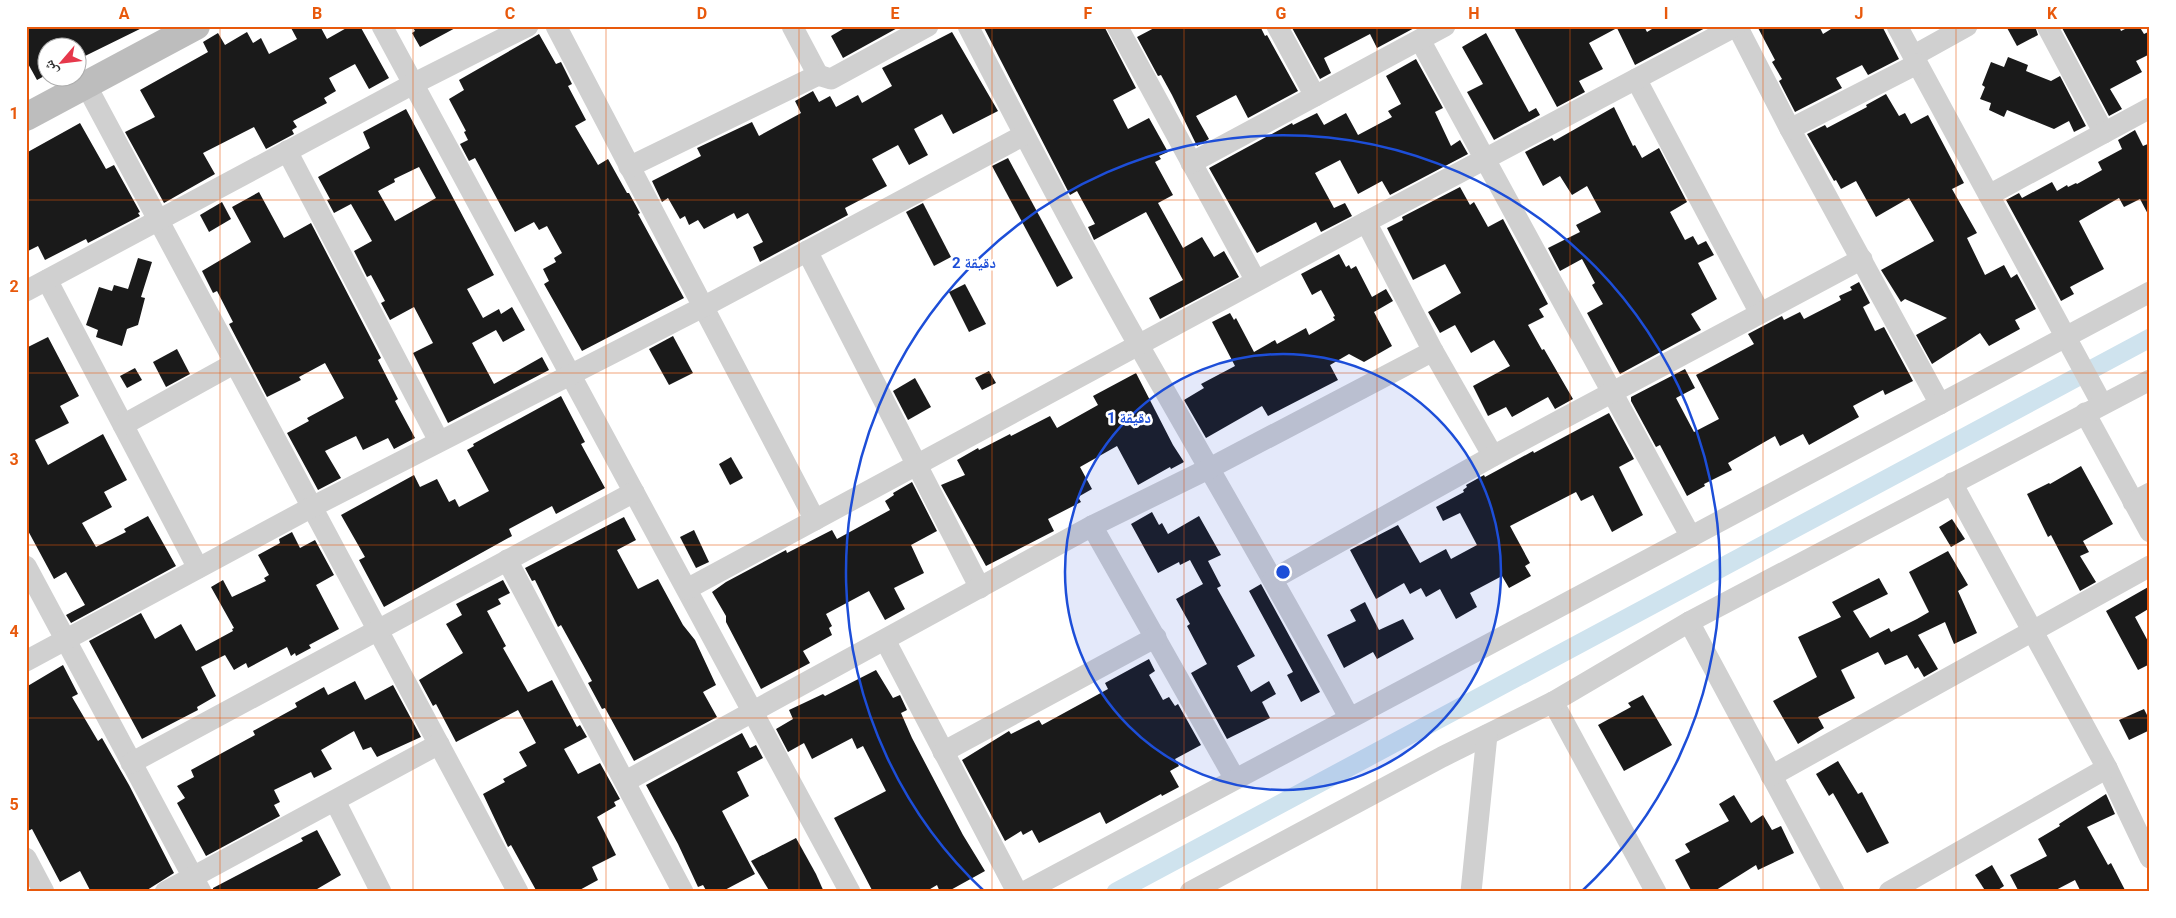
<svg xmlns="http://www.w3.org/2000/svg" width="2176" height="918" font-family="Roboto,'Noto Naskh Arabic',sans-serif">
  <style>
    .lines { fill: none; stroke-linecap: round; stroke-linejoin: round }
    .canal { stroke: #cfe3ee; stroke-width: 19 }
    .building { fill: #1a1a1a; fill-rule: evenodd }
    .street { stroke: #d0d0d0; stroke-width: 21 }
    .secondary { stroke: #bdbdbd; stroke-width: 28 }
    .grid { fill: none; stroke: #e8590c; stroke-width: 1; stroke-opacity: 0.55 }
    .ring { fill: none; stroke: #1d4ed8; stroke-width: 2.5 }
    .centre { fill: #1d4ed8; stroke: #fff; stroke-width: 2.5 }
    .ring-label { font-size: 15px; text-anchor: middle; font-weight: bold; fill: #1d4ed8; stroke: #fff; stroke-width: 5; stroke-linejoin: round; paint-order: stroke }
    .neatline { fill: none; stroke: #e8590c; stroke-width: 2 }
    .grid-label { font-size: 16px; text-anchor: middle; font-weight: bold; fill: #e8590c }
  </style>
  <rect width="100%" height="100%" fill="#fff"/>
  <g class="lines">
    <path class="canal" d="M1116,892L2150,338"/>
  </g>
  <g class="building">
    <path d="M26,26H146L85,56L80,48H48V74L37,80L26,60Z"/>
    <path d="M290,26H320L327,39L350,26H360L389,78L369,89L355,64L329,78L336,91L324,98L327,103L293,121L297,127L292,130L294,134L266,149L254,127L203,153L215,174L164,203L125,132L155,117L140,90L208,52L203,42L218,33L225,45L247,32L253,43L261,38L269,54L297,39Z"/>
    <path d="M412,26H459L420,47L412,33L415,31Z"/>
    <path d="M848,26H901L843,58L831,36Z"/>
    <path d="M983,26H1104L1136,88L1113,100L1128,129L1149,118L1168,152L1159,156L1161,159L1155,162L1173,195L1158,203L1183,248L1202,237L1214,257L1224,251L1239,277L1160,319L1149,298L1183,280L1146,212L1094,240L1088,227L1095,224L1077,191L1070,195Z"/>
    <path d="M1158,26H1260L1265,36L1267,35L1298,91L1248,118L1236,95L1196,116L1209,139L1197,146L1172,95L1161,75L1158,76L1137,37Z"/>
    <path d="M1291,26H1418L1377,48L1370,34L1324,58L1331,73L1320,79Z"/>
    <path d="M1513,26H1644L1647,32L1657,26H1709L1635,65L1617,28L1589,43L1603,69L1579,81L1585,92L1557,107Z"/>
    <path d="M1757,26H1819L1823,34L1836,26H1882L1899,59L1868,75L1862,65L1836,78L1842,88L1795,112L1779,81L1782,79L1772,62L1775,60Z"/>
    <path d="M2006,26H2035L2038,35L2017,46Z"/>
    <path d="M2061,26H2119L2121,31L2131,26H2139L2144,34L2150,31V54L2136,61L2142,72L2110,89L2122,109L2109,116Z"/>
    <path d="M952,32L998,111L953,134L942,114L914,129L928,155L909,165L898,145L872,159L887,186L845,208L848,215L760,262L753,247L763,242L748,213L737,219L734,213L704,229L698,220L689,225L685,216L680,219L668,198L662,202L652,181L701,156L697,148L752,122L759,136L801,113L795,101L813,91L819,102L830,96L836,107L858,95L862,103L892,86L882,68Z"/>
    <path d="M1486,33L1529,112L1536,108L1540,115L1494,140L1467,92L1483,84L1462,47Z"/>
    <path d="M539,34L556,64L561,62L572,84L568,86L586,120L575,126L598,165L608,159L627,193H629L640,213L638,214L684,298L582,351L544,284L549,281L543,269L556,262L554,258L562,253L547,226L539,230L534,222L515,232L475,158L469,161L460,144L468,140L464,132L466,131L449,99L464,90L459,80Z"/>
    <path d="M2008,57L2028,65L2026,71L2051,81L2060,76L2086,126L2074,132L2069,121L2054,129L2007,110L2004,117L1989,110L1991,103L1980,99L1985,87L1982,85L1991,62L2004,67Z"/>
    <path d="M1416,59L1443,108L1435,112L1451,146L1460,140L1468,154L1390,195L1382,181L1358,194L1340,160L1315,173L1334,208L1345,203L1352,216L1321,232L1316,222L1257,253L1209,168L1292,123L1293,125L1317,113L1324,125L1346,113L1358,135L1392,117L1388,111L1401,104L1386,76Z"/>
    <path d="M1886,94L1899,116L1905,113L1911,124L1928,115L1964,183L1952,189L1977,233L1967,238L1985,275L2004,265L2011,278L2017,274L2036,309L2015,320L2020,329L1989,346L1980,333L1932,364L1916,335L1947,318L1905,299L1901,302L1881,270L1934,241L1909,198L1876,217L1856,181L1841,189L1836,180L1834,181L1807,134L1825,125L1827,128L1867,107L1866,105Z"/>
    <path d="M1614,107L1633,146L1635,145L1642,158L1659,148L1687,202L1670,212L1685,240L1693,236L1698,245L1706,241L1714,255L1698,263L1717,299L1691,314L1701,330L1620,374L1587,313L1603,304L1592,285L1595,283L1582,259L1560,271L1548,248L1580,232L1576,225L1601,212L1587,186L1572,195L1560,176L1543,186L1525,152L1552,138L1554,141Z"/>
    <path d="M406,109L494,275L467,289L483,318L499,309L501,314L512,307L525,330L503,342L496,330L472,343L494,384L542,357L549,370L448,423L413,353L433,343L414,307L390,320L381,303L385,301L371,275L367,277L354,251L372,241L351,204L334,213L327,200L330,199L318,177L370,148L363,132ZM419,167L436,198L395,221L378,191L395,182L394,179Z"/>
    <path d="M80,123L106,169L114,165L140,212L138,213L140,216L88,243L86,239L45,260L38,246L26,252V153Z"/>
    <path d="M2135,130L2143,146L2150,143V218L2140,199L2124,207L2119,198L2079,221L2104,269L2070,287L2074,294L2061,301L2006,200L2019,193L2022,198L2052,182L2057,191L2067,185L2068,187L2076,183L2077,184L2102,170L2098,162L2122,149L2118,140Z"/>
    <path d="M1008,158L1073,278L1057,287L992,166Z"/>
    <path d="M1460,187L1470,205L1474,202L1488,227L1503,219L1548,304L1539,309L1544,317L1528,325L1542,350L1544,349L1573,399L1555,409L1548,397L1512,417L1506,407L1488,416L1473,386L1510,366L1494,340L1471,353L1455,325L1440,333L1428,312L1461,293L1445,264L1413,280L1387,228L1403,220L1402,217Z"/>
    <path d="M259,192L284,238L311,223L381,358L378,360L398,399L395,401L415,438L394,449L388,438L363,450L356,436L325,451L341,478L318,490L287,433L309,421L307,418L344,398L325,363L299,377L301,380L267,397L229,324L233,322L217,291L213,293L202,271L251,242L232,207Z"/>
    <path d="M222,202L231,219L209,232L200,215Z"/>
    <path d="M923,203L951,257L934,266L906,212Z"/>
    <path d="M1339,254L1346,267L1349,265L1351,269L1356,266L1372,297L1386,289L1393,301L1374,312L1392,346L1364,362L1349,354L1330,365L1338,380L1268,416L1262,406L1206,438L1184,400L1204,388L1201,384L1235,366L1212,322L1230,313L1234,320L1236,318L1254,352L1275,340L1277,344L1306,328L1309,335L1335,320L1333,317L1335,316L1321,290L1312,295L1301,274Z"/>
    <path d="M138,258L152,262L141,297L145,298L138,325L127,329L122,346L96,337L98,330L86,325L99,287L112,291L114,285L128,289Z"/>
    <path d="M1859,282L1870,303L1863,307L1875,331L1884,327L1913,381L1885,395L1883,390L1853,406L1859,417L1809,445L1803,434L1780,446L1775,436L1728,463L1732,470L1704,484L1705,486L1687,496L1660,445L1656,447L1631,401V397L1685,369L1695,388L1676,398L1694,432L1719,419L1696,375L1754,344L1748,334L1782,316L1784,320L1800,312L1804,319L1841,300L1839,296L1852,290L1850,287Z"/>
    <path d="M965,284L986,324L969,332L949,292Z"/>
    <path d="M673,336L693,373L669,385L649,349Z"/>
    <path d="M48,337L79,396L60,406L69,423L35,440L48,465L103,434L127,480L104,492L112,507L82,523L96,547L126,532L124,529L148,516L176,566L71,623L66,615L85,605L66,572L54,579L26,527V348Z"/>
    <path d="M177,349L190,374L166,387L153,362Z"/>
    <path d="M135,368L142,380L127,388L120,376Z"/>
    <path d="M989,371L996,383L982,390L975,378Z"/>
    <path d="M1136,373L1173,445L1184,462L1171,469L1170,467L1138,485L1117,446L1080,467L1092,489L1078,497L1081,502L1048,519L1054,531L986,566L941,485L965,475L957,460L978,448L979,450L1010,434L1011,436L1050,416L1057,428L1098,405L1093,396Z"/>
    <path d="M915,378L931,407L908,420L893,391Z"/>
    <path d="M561,396L585,442L581,444L605,488L556,514L552,506L509,529L512,536L384,607L359,560L365,557L341,515L414,475L420,487L437,479L449,502L455,499L459,507L489,491L467,450L474,446L473,444Z"/>
    <path d="M1609,413L1634,459L1619,467L1643,515L1612,532L1593,495L1581,501L1576,492L1510,526L1530,563L1525,566L1531,576L1509,588L1502,576L1470,593L1477,607L1456,619L1440,589L1426,597L1421,588L1410,594L1404,583L1376,599L1350,550L1398,525L1420,563L1446,549L1451,559L1477,545L1460,513L1443,521L1436,507L1464,492L1463,490L1467,487L1466,485L1484,475L1485,477L1533,451L1534,453Z"/>
    <path d="M731,457L743,478L730,485L719,464Z"/>
    <path d="M2081,466L2113,524L2083,541L2089,552L2080,556L2096,582L2080,591L2051,535L2048,537L2027,494L2049,483L2050,484Z"/>
    <path d="M912,482L937,531L911,545L924,573L894,588L905,609L885,620L869,591L826,614L832,626L829,628L832,635L803,651L810,663L761,689L726,622V616L712,592L726,582L786,550L787,553L832,530L837,539L868,522L890,510L885,501L894,495L893,493Z"/>
    <path d="M1152,512L1159,525L1162,523L1168,534L1199,516L1221,555L1208,561L1221,586L1217,588L1255,656L1237,666L1251,692L1269,681L1276,694L1262,702L1270,718L1227,739L1191,673L1207,664L1187,626L1190,624L1176,599L1203,584L1190,560L1180,565L1179,562L1158,573L1131,524Z"/>
    <path d="M624,517L636,540L617,550L638,589L658,579L683,625L695,640L716,685L703,692L717,717L634,761L605,708L602,709L588,683L592,681L561,625L558,627L535,580L532,581L525,568Z"/>
    <path d="M1952,519L1965,539L1951,547L1939,527Z"/>
    <path d="M694,530L709,562L696,568L680,537Z"/>
    <path d="M292,532L300,548L315,540L334,575L316,585L339,629L309,645L311,648L296,656L295,653L291,656L287,647L248,668L246,663L234,670L225,655L201,667L216,696L197,707L198,710L142,739L89,641L141,613L155,639L181,624L196,651L233,631L232,629L234,628L211,587L223,580L232,597L266,581L264,578L269,575L258,555L280,543L279,539Z"/>
    <path d="M1948,551L1968,585L1958,591L1977,633L1954,644L1945,622L1918,635L1938,669L1924,677L1918,667L1915,669L1907,655L1885,665L1878,652L1841,670L1855,698L1818,717L1824,728L1798,744L1773,701L1817,677L1798,637L1841,617L1832,602L1879,578L1888,594L1853,611L1870,638L1889,628L1891,632L1917,619L1929,612L1909,572Z"/>
    <path d="M503,580L510,593L498,599L501,604L487,611L506,646L503,648L528,692L552,680L577,727L580,725L587,737L564,749L578,774L600,763L620,799L614,802L616,806L597,817L616,855L592,867L598,880L576,892H537L511,845L508,847L483,794L505,782L503,779L527,766L519,752L536,743L518,710L456,742L436,704L433,706L419,680L463,653L446,624L462,615L456,604Z"/>
    <path d="M1261,584L1320,692L1301,702L1287,675L1293,672L1249,591Z"/>
    <path d="M2150,586V608L2135,617L2150,645V664L2138,670L2106,611Z"/>
    <path d="M1365,602L1379,630L1403,619L1414,639L1377,659L1373,652L1344,668L1327,635L1356,621L1350,610Z"/>
    <path d="M1149,659L1155,671L1149,675L1163,700L1169,697L1175,706L1178,704L1201,745L1175,759L1179,766L1170,771L1179,787L1162,796L1161,794L1106,824L1100,812L1039,843L1032,830L1023,835L1021,831L1005,841L962,760L1009,731L1011,734L1039,720L1042,725L1108,689L1105,683Z"/>
    <path d="M63,665L78,694L72,697L98,741L102,738L129,785L174,873L144,892H91L80,871L60,882L32,829L26,832V687Z"/>
    <path d="M876,670L893,698L900,695L907,710L901,713L912,738L963,835L985,871L947,892H940L937,885L925,892H873L834,818L886,791L863,746L857,749L852,738L812,759L804,743L788,752L776,729L793,719L789,710L823,694L825,696Z"/>
    <path d="M355,681L365,700L393,685L421,737L377,757L371,747L363,750L354,731L321,750L332,769L314,778L311,772L274,790L280,802L274,805L280,816L206,856L177,803L185,798L177,786L194,777L191,770L255,735L253,731L297,707L295,703L324,687L328,695Z"/>
    <path d="M1643,695L1672,745L1624,771L1598,725L1631,707L1628,703Z"/>
    <path d="M2144,709L2150,721V730L2129,740L2119,720Z"/>
    <path d="M742,733L750,748L756,745L763,758L737,772L749,796L722,811L755,874L721,892H707L703,885L698,887L678,844L646,785Z"/>
    <path d="M1838,761L1858,794L1862,792L1889,843L1867,853L1833,793L1829,796L1816,774Z"/>
    <path d="M2106,794L2115,814L2087,827L2108,865L2111,863L2126,892H2081L2075,880L2052,892H2019L2010,875L2047,856L2038,839L2060,826L2059,824Z"/>
    <path d="M1734,795L1751,823L1763,815L1772,830L1781,826L1794,853L1758,870L1756,865L1713,892H1692L1675,860L1690,852L1685,844L1729,821L1719,804Z"/>
    <path d="M317,830L341,875L312,892H213V888L303,841L301,838Z"/>
    <path d="M796,838L816,874L824,892H770L751,861Z"/>
    <path d="M1992,865L2004,886L1995,892H1986L1975,875Z"/>
  </g>
  <g class="lines">
    <g class="street">
      <path d="M382,26L850,892"/>
      <path d="M556,26L815,520"/>
      <path d="M792,26L818,75"/>
      <path d="M968,26C1023,133 1079,240 1138,344C1209,469 1281,592 1349,717"/>
      <path d="M1117,26L1256,281"/>
      <path d="M1277,26L1315,96"/>
      <path d="M1737,26L1790,129L1940,404"/>
      <path d="M1897,26L2102,404"/>
      <path d="M2047,26L2104,133"/>
      <path d="M1420,40L1691,537"/>
      <path d="M1913,56L1967,26"/>
      <path d="M1636,79L1760,313"/>
      <path d="M86,85L518,892"/>
      <path d="M1790,129L1917,64"/>
      <path d="M287,151L439,441"/>
      <path d="M1191,163L1445,26"/>
      <path d="M629,167L818,75L831,79L928,26"/>
      <path d="M1989,195L2150,108"/>
      <path d="M1366,222L1433,351L1493,456"/>
      <path d="M807,251L980,588"/>
      <path d="M47,280L198,568"/>
      <path d="M26,291L413,84L528,26"/>
      <path d="M2085,413L2150,532"/>
      <path d="M123,425L235,363"/>
      <path d="M1952,483L2107,768L2150,858"/>
      <path d="M2133,502L2150,493"/>
      <path d="M1092,526L1235,779"/>
      <path d="M507,560L683,892"/>
      <path d="M26,566L201,892"/>
      <path d="M1273,579L1493,456L1862,259"/>
      <path d="M687,589L1366,222L1736,26"/>
      <path d="M1689,622L1834,892"/>
      <path d="M885,640L1017,892"/>
      <path d="M26,661L312,507L703,307L1024,135"/>
      <path d="M1553,702L1656,892"/>
      <path d="M943,752L1156,637"/>
      <path d="M131,763L634,492"/>
      <path d="M1771,776L2150,566"/>
      <path d="M626,781L1092,526L1210,468L1433,351"/>
      <path d="M335,801L381,892"/>
      <path d="M26,858L44,892"/>
      <path d="M165,892L439,744"/>
      <path d="M1024,892L2150,292"/>
      <path d="M1190,892L1442,757L1553,702L1689,622L2150,380"/>
      <path d="M1471,892L1487,735"/>
      <path d="M1889,892L2107,768"/>
    </g>
    <path class="secondary" d="M26,117L196,26"/>
  </g>
  <path class="grid" d="M220,26V892M413,26V892M606,26V892M799,26V892M992,26V892M1184,26V892M1377,26V892M1570,26V892M1763,26V892M1956,26V892M26,200H2150M26,373H2150M26,545H2150M26,718H2150"/>
  <circle cx="1283" cy="572" r="218" fill="#1d4ed8" fill-opacity=".12"/>
  <g class="ring">
    <circle cx="1283" cy="572" r="218"/>
    <path d="M985 892A437 437 0 1 1 1581 892"/>
  </g>
  <circle cx="1283" cy="572" r="8" class="centre"/>
  <g class="ring-label">
    <text x="974" y="268">2 دقيقة</text>
    <text x="1129" y="423">1 دقيقة</text>
  </g>
  <rect width="2176" height="918" fill="none" stroke="#ffffff" stroke-width="55"/>
  <g transform="translate(62 62) rotate(242)"><circle r="24" fill="#ffffff" stroke="#adadad"/>
  <path d="M0-4L9 19L0 12L-9 19Z" fill="#e6384b"/>
  <text y="-8" font-size="14" font-weight="bold" text-anchor="middle" fill="#333333">ش</text>
  </g>
  <rect x="28" y="28" width="2120" height="862" class="neatline"/>
  <g class="grid-label">
    <text x="124" y="19">A</text>
    <text x="317" y="19">B</text>
    <text x="510" y="19">C</text>
    <text x="702" y="19">D</text>
    <text x="895" y="19">E</text>
    <text x="1088" y="19">F</text>
    <text x="1281" y="19">G</text>
    <text x="1474" y="19">H</text>
    <text x="1666" y="19">I</text>
    <text x="1859" y="19">J</text>
    <text x="2052" y="19">K</text>
    <text x="14" y="119">1</text>
    <text x="14" y="292">2</text>
    <text x="14" y="465">3</text>
    <text x="14" y="637">4</text>
    <text x="14" y="810">5</text>
  </g>
</svg>
